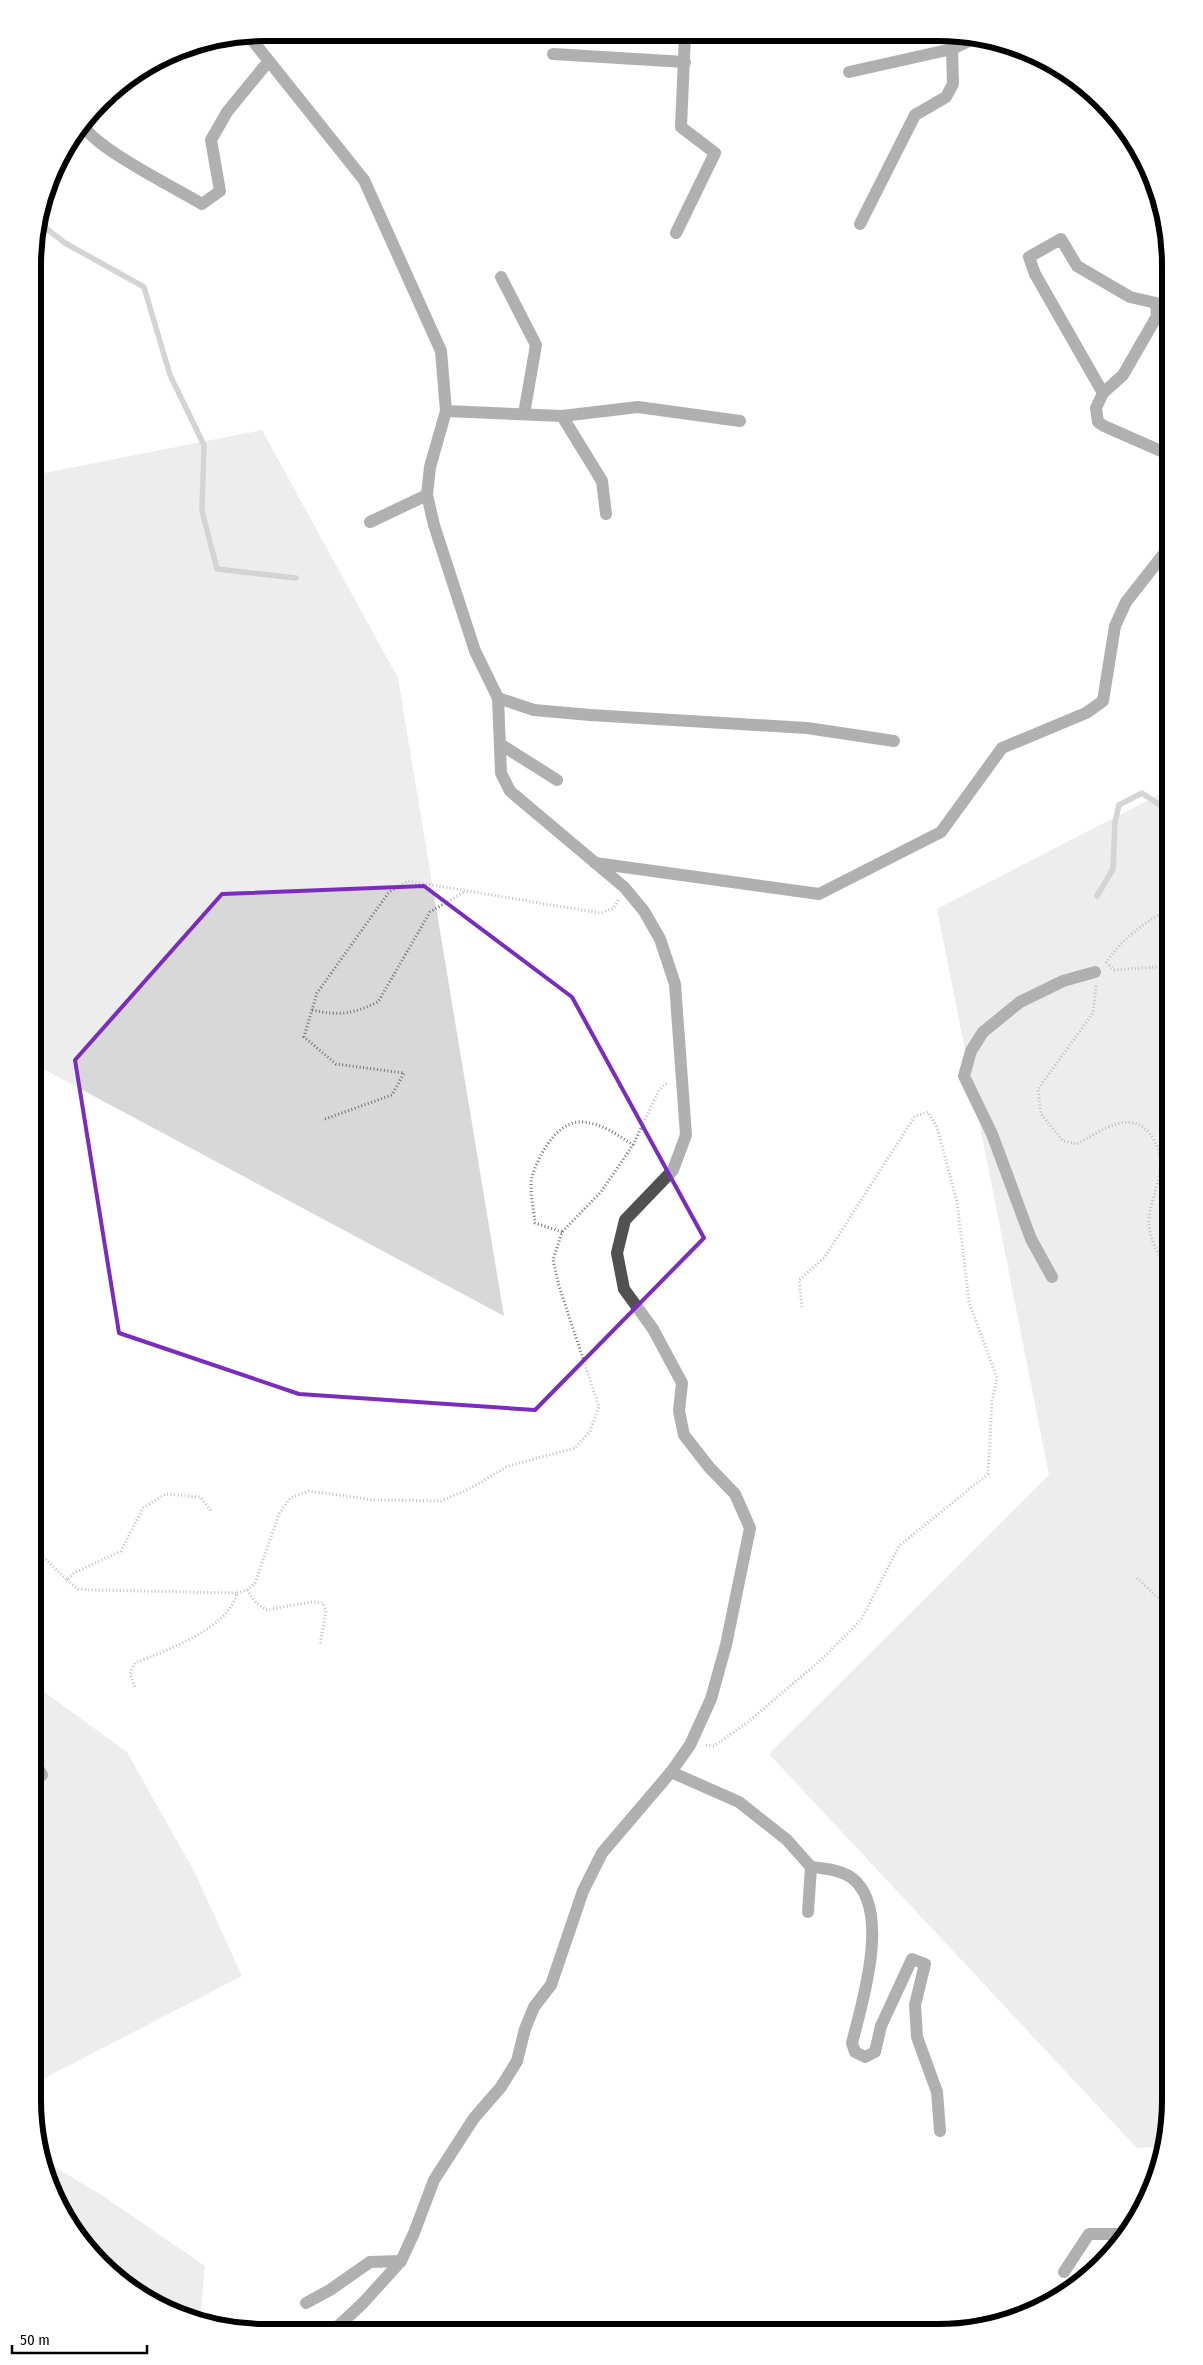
<svg xmlns="http://www.w3.org/2000/svg" width="1203" height="2365" font-family="'Fira Sans Condensed',sans-serif">
  <style>
    .green { fill: #d8d8d8 }
    .lines { fill: none; stroke-linecap: round; stroke-linejoin: round }
    .stream { stroke: #9f9f9f; stroke-width: 5.5 }
    .path { stroke: #737373; stroke-width: 3; stroke-dasharray: 1 2.5; stroke-linecap: butt }
    .minor { stroke: #515151; stroke-width: 12 }
    .marked { fill: none; stroke: #7b2cbf; stroke-width: 4; stroke-linejoin: round }
    .rim { fill: none; stroke: #000; stroke-width: 6 }
  </style>
  <rect width="100%" height="100%" fill="#fff"/>
  <g class="green">
    <path d="M262,430L398,678L504,1316L34,1064V475Z"/>
    <path d="M1170,789V2115L1162,2147L1137,2148L769,1754L1049,1475L937,909Z"/>
    <path d="M33,1684L127,1752L195,1873L242,1976L33,2084Z"/>
    <path d="M42,2159L103,2196L205,2266L200,2321L176,2315L112,2275L72,2229L45,2174Z"/>
  </g>
  <g class="lines">
    <g class="stream">
      <path d="M38,222L65,243L144,287L170,375L204,445L202,511L217,569L296,578"/>
      <path d="M1097,896L1113,869L1115,822L1119,805L1142,793L1170,812"/>
    </g>
    <g class="path">
      <path d="M1106,963C1122,938 1146,922 1170,908"/>
      <path d="M1109,965L1114,970L1170,966"/>
      <path d="M1096,986L1093,1013L1038,1089L1041,1114L1063,1141L1077,1144C1101,1131 1133,1106 1153,1138C1159,1150 1162,1157 1160,1171C1158,1187 1150,1203 1149,1219C1148,1240 1161,1259 1170,1276"/>
      <path d="M312,1010C339,1016 353,1014 378,1002L430,912L466,891"/>
      <path d="M325,1119L392,1095L404,1073L336,1064L304,1037L317,993L389,892L408,881L600,913L614,908L618,900"/>
      <path d="M562,1232L535,1223C534,1210 529,1190 532,1177C538,1157 556,1122 580,1122C600,1122 618,1135 633,1145"/>
      <path d="M33,1547L67,1580L74,1573L121,1551L143,1508L166,1494L200,1497L212,1512"/>
      <path d="M1137,1578L1170,1609"/>
      <path d="M67,1580L78,1589L94,1590L237,1593C228,1629 167,1650 135,1663L130,1674L135,1688"/>
      <path d="M247,1590L255,1583L279,1514L290,1498L309,1491L376,1500L441,1501L471,1488L508,1466L575,1448L590,1431L599,1407L559,1286L553,1260L562,1232L601,1192L633,1145L659,1090L667,1083"/>
      <path d="M237,1593L247,1590L256,1603L266,1610L310,1602L323,1603L326,1611L320,1645"/>
      <path d="M706,1745L714,1746L748,1722L822,1659L861,1620L899,1546L988,1474L992,1401L997,1378L969,1302L957,1202L937,1127L928,1112L915,1116L824,1258L799,1280L802,1307"/>
    </g>
    <g class="minor">
      <path d="M249,36L364,180L441,351L446,411L430,467L427,495L434,525L475,651L498,698L501,773L510,791L624,887L644,911L660,939L675,984L686,1135L673,1170L625,1220L617,1253L624,1289L653,1329L682,1383L679,1411L684,1435L709,1467L735,1494L750,1528L726,1645L711,1699L690,1745L671,1772L602,1853L583,1891L551,1985L534,2007L525,2029L517,2061L501,2087L474,2118L434,2180L414,2233L401,2261L363,2303L333,2331"/>
      <path d="M553,54L685,62"/>
      <path d="M849,72L952,49"/>
      <path d="M84,126C95,148 177,189 202,204L220,191L211,140L227,112L268,62"/>
      <path d="M860,224L915,115L946,97L953,84L952,49L977,37"/>
      <path d="M676,233L715,153L681,127L685,35"/>
      <path d="M501,277L536,345L524,414"/>
      <path d="M1103,393L1035,274L1029,257L1061,239L1077,266L1130,297L1156,303L1157,316L1123,375L1103,393L1096,408L1098,422L1104,426L1170,455"/>
      <path d="M446,411L562,416L638,407L740,421"/>
      <path d="M562,416L602,481L606,514"/>
      <path d="M370,522L427,495"/>
      <path d="M498,698L534,710L590,715L807,728L894,741"/>
      <path d="M500,744L557,780"/>
      <path d="M595,863L819,894L941,832L1002,748L1086,713L1103,701L1115,626L1126,602L1170,546"/>
      <path d="M1052,1277L1031,1239L992,1134L964,1076L971,1051L983,1032L1020,1002L1063,981L1095,972"/>
      <path d="M671,1772L739,1802L787,1840L811,1867C824,1868 841,1870 852,1878C892,1909 862,2003 852,2043L855,2052L865,2057L875,2052L881,2026L912,1959L925,1964L915,2005L917,2037L937,2092L940,2131"/>
      <path d="M33,1781L42,1775L33,1759"/>
      <path d="M808,1912L811,1867"/>
      <path d="M1064,2272L1089,2234H1127"/>
      <path d="M306,2303L330,2290L370,2262L401,2261"/>
    </g>
  </g>
  <path d="M0 0H1203V2365H0ZM424,886L572,997L704,1238L535,1410L299,1394L119,1333L75,1060L222,894Z" fill="#fff" fill-opacity=".55" fill-rule="evenodd"/>
  <path class="marked" d="M424,886L572,997L704,1238L535,1410L299,1394L119,1333L75,1060L222,894Z"/>
  <path d="M0 0H1203V2365H0ZM265 41H938A224 224 0 0 1 1162 265V2100A224 224 0 0 1 938 2324H265A224 224 0 0 1 41 2100V265A224 224 0 0 1 265 41Z" fill="#fff" fill-rule="evenodd"/>
  <path class="rim" d="M265 41H938A224 224 0 0 1 1162 265V2100A224 224 0 0 1 938 2324H265A224 224 0 0 1 41 2100V265A224 224 0 0 1 265 41Z"/>
  <path d="M12 2345v8h135v-8" fill="none" stroke="#000000" stroke-width="2.5"/>
  <text x="20" y="2345" font-size="15" fill="#000000" stroke="#ffffff" stroke-width="4" paint-order="stroke">50 m</text>
</svg>
